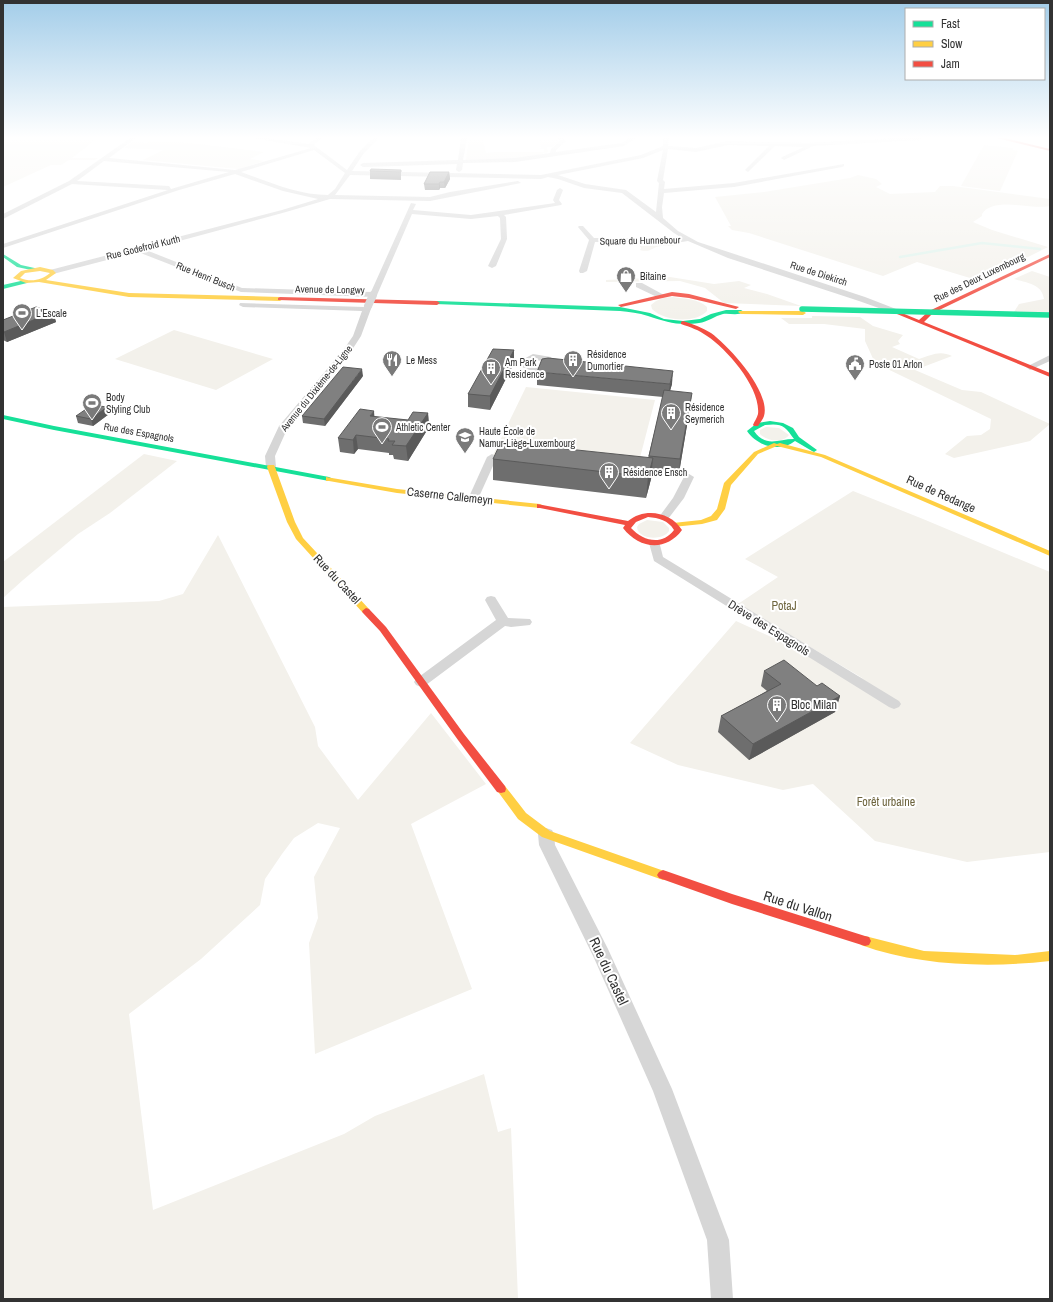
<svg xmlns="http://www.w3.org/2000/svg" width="1053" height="1302" font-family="'Archivo Narrow',sans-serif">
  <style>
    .green { fill: #f3f1eb }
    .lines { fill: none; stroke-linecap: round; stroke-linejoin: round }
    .stream { stroke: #ddf2eb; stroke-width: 2.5 }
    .street { fill: #d6d6d6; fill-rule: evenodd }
    .fast { fill: #16e098; fill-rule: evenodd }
    .slow { fill: #ffcf43; fill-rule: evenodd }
    .jam { fill: #f24e42; fill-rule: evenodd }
    .street-bridge { stroke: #d6d6d6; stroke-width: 8 }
    .fast-bridge { stroke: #16e098; stroke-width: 5.5 }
    .wall { fill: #6e6e6e }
    .shaded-wall { fill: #5a5a5a }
    .building { fill: #808080; stroke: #5a5a5a }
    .labels { text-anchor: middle; stroke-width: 4; stroke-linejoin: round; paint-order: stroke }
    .far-street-label { font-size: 10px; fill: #323232; stroke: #fff }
    .far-poi-label { font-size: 10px; fill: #323232; stroke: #fff; text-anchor: start }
    .street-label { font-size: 12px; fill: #323232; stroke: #fff }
    .park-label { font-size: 12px; fill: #6e653e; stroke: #fff }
    .poi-label { font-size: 12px; fill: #323232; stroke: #fff; text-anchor: start }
    .near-street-label { font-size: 14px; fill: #323232; stroke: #fff }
  </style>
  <rect width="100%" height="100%" fill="#fff"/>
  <g class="green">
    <path d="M3,138H98L72,158H98L95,160H69L61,165H51L3,187Z"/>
    <path d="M469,138H489L483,140L486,153L495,152H544V149H541L539,138H558L559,142L552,147H547L548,152L543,153V154L515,159L466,160Z"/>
    <path d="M150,141L191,143L264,152L250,159L264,161L239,169L143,160L163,150L124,148L133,142L147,143Z"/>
    <path d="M984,145L1013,148V150L1018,151L1000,191L961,186Z"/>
    <path d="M858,175L876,179L882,184L876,187L890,194L935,192L940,186H953L1050,199V206C1033,210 993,196 982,214V216L973,222L992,230L1048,247L980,281L917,262L883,276L749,233L732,230L728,226H731L715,197L764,192L850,178Z"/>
    <path d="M638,243H679C673,248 668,245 661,246C651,247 652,253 640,250L641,248Z"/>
    <path d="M1032,271L1050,277V313L1014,312L1019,304L1044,299C1042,284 1027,283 1014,279Z"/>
    <path d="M670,277L714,284L739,281L751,285L744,288L767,294L801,306L724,303L705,288L680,281L606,282V280Z"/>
    <path d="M673,297C685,299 697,298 707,307V311C695,324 664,321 652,309L651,305L656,301L663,298Z"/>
    <path d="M812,316L860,317L873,326L903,335L898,341L900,344L892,347L919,359C931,355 940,350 952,356L915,370L962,390L981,392L1050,424L1030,441L954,458L945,454L967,436L981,435L990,429L991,419L875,363L865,341V329L824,324H789L781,318H812Z"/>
    <path d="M174,330L273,359L216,390L115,359Z"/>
    <path d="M526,387L655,400L636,473L492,457Z"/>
    <path d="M766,427L779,428L789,435C782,444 767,441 760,434V430Z"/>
    <path d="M144,454L177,461L110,513L78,534L23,580L3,598V562Z"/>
    <path d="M853,491L923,519L1050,572V852L967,862L875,841L813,784L783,790L678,765L630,743L736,621L864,679L738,604L778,577L745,559Z"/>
    <path d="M647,520L663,522L669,528V531C663,541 638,540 637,527L639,524Z"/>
    <path d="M218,535L315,727L318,746L358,800L431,713L486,784L411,824L472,989L315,1054L309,943L318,918L314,877L340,828L318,823L294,838L282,854L265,879L260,905L201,959L129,1014L153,1210L344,1134L375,1116L484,1074L498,1132L511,1128L518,1299H3V607L159,601L183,594Z"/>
  </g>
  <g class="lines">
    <path class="stream" d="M900,257L982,243L1040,249"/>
    <g class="street">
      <path d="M130,138H136L109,158L235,170L311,148L253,138H267L308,144L316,138H323L314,144L315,146L347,170L360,151L373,138H379L364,153L352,171L541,175L641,155L663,146V138H669L668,146L696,148L728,141L807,143L894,138H923L920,140L813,146L784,160L781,158L782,157L804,147L775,146L748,172L745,170L769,146L728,145L696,152L668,149L663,180L665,182L664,189L734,183L844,164V166L842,167L734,187L664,193L662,207L663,218L678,231L698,242L865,297L896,309L897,311L893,313L859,301L728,258L688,241L675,243L595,242L587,271L583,273H580L579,271L589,240L578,227L579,226H583L594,238H682L674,233L622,193L584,188L558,179L548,177L541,179L350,175L335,195L430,197L450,192L518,181L521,183L430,201L330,199L286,212L146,250L242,288L371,292L411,203L416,204L413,210L471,215L555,203L553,200L557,190L560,188L563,190L559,200L562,204L561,205L504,215L506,217L507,239L496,266L492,268L488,266L501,239L500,218L498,216L471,219L412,214L377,295L373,297L241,292L138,252L53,274L49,272L50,270L282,210L318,199L283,191L235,174L179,190L3,248V244L168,190L72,184L3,219V214L69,181ZM314,150L345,173L335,189L328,195C298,195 269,182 241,172ZM663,150L657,181L659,183L656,212L626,190L585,184L558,175L643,158ZM104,161L229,172L171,189L169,186L77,181Z"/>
      <path d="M461,138H467L463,160L515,158L550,153L551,149L560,141L558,138H564L566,141L556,150V152L622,143L629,138H636L624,146L515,162L463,163L462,170L459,172L456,170L457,164L363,167L360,165L363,163L458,160Z"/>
      <path d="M636,283H642L664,295L663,297H657L636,287Z"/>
      <path d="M240,303L364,307L368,304L372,306L361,336L350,353L288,427L275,456L276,467L271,470L266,467L265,456L279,426L344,349L353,336L362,311L243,307L239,305Z"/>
      <path d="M533,354L551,357L555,364C547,374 532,372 522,367L520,361ZM534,360L545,361L546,363L538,366L529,364V362Z"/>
      <path d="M1050,355V361L1030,370L1026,367Z"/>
      <path d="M492,454L497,457L478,499L477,501H469L468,499L487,457Z"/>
      <path d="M689,474L694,477L684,498L668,519H660L659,517L673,498L685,475Z"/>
      <path d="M655,540L659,541L663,557L899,701L901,704L899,707L894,709L889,707L654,561L649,543L651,541Z"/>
      <path d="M491,596L495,597L508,618L530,619L532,622L530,625L511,627L505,626L426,685L421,687L416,685L414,682L416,679L496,620L485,600L487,597Z"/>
      <path d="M546,828L552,830L554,834L555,845L608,949L672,1089L729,1240L733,1299H711L707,1240L653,1091L594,958L539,845L538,834L540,830Z"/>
    </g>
    <g class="fast">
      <path d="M3,254L21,265L39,269L36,271L17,267L3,257Z"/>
      <path d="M25,280L28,282L27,283L3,289V285Z"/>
      <path d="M437,301L620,307L650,313L664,319L683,321L700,319L711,314L726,310H741L744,312C738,316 729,313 723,314C715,316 707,322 699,323C678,326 667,322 648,316C639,313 629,312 620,311L435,304L434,303Z"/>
      <path d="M3,415L54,426L329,477L333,479L329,481L54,430L3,419Z"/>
      <path d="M770,421L783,423L793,428L799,437L817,450L814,452L812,451L795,441C780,453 757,446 747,431L757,423ZM765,425C782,423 785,426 794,439C778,439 766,448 754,431Z"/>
    </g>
    <g class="slow">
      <path d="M40,267L53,270L56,273L46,280L129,293L280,297L283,299L280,301L129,297L39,282L26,283L13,278L21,271ZM40,271L50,273C41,281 30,282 20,278L25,273Z"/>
      <path d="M739,311H803L806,313L803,315L741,314L738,312Z"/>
      <path d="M774,443L777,444L780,443L825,455L1050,551V556L821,457L777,446L758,454L731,485L725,509L717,520L702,524L673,527L672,525L673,523L701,520L711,516L717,509L724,483L754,452Z"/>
      <path d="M268,465H274L275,467L295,522L303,538L369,609L370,611L369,613H363L296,539L287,522L267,467Z"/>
      <path d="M326,477L397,489L540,504L544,506L540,508L397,493L329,481H326Z"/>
      <path d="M501,785L505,786L526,813L550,831L667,872L669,875L667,878L663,880L542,837L518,819L496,789L497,786Z"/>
      <path d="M865,936L924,951L1015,955L1050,951V961C989,968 919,966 861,945L859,941L861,937Z"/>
    </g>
    <g class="jam">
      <path d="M997,138H1004L1050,149V151Z"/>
      <path d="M1050,254V257L933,313L924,322L1050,373V377L897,314L902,313L919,320L929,311Z"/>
      <path d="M672,292L689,294L739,307L736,309L689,298L672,296L621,307L618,305Z"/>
      <path d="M280,297L437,301L440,303L437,305L278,300V298Z"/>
      <path d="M683,321C693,324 703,328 711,333C729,346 771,392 764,416C763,419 760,423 758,426H754L753,425C754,422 757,418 758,414C761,388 727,349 707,336C699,330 690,327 681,324V322Z"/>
      <path d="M537,504L628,521C645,507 671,512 682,530C666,552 639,549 623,528L625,525L540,508H537ZM648,517C659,518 668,520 674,530C662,546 643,541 631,528L636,522Z"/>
      <path d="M366,608L369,609L386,627L464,734L505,786L506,789L505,792L501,793L497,792L458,740L380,631L363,613L362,611Z"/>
      <path d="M663,870L732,894L865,936L869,937L871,941L869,945L865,946L732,904L659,878L657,875L659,872Z"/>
    </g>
    <path class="street-bridge" d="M368,306L373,295"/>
    <path class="fast-bridge" d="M802,309L1050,315"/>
  </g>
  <g class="wall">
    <path d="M401,170V180L370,179V171Z"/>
    <path d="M449,172L450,179L445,188H440L439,190H425L424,184Z"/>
    <path d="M53,312L56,322L7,342L3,340V320Z"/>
    <path d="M514,350V363L490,410L468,407V394Z"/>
    <path d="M537,372L672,384L670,391L690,407L679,473L652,470L651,479L646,498L493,480V459L648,458L663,397L537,385Z"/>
    <path d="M363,376L325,426L303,423L302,416Z"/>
    <path d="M107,407L109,414L93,426L78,423L76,416Z"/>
    <path d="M428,413L429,427L408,461L394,459L393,455H389V453L358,449L354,454L340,452L338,438L375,417L408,420Z"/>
    <path d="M764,671L817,686L840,696L835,712L749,760L718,732L721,716L767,691L761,686Z"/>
  </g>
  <g class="shaded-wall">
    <path d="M449,172L450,179L445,188L444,182Z"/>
    <path d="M440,182V188L439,190V184Z"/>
    <path d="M53,312L56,322L7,342L4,332Z"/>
    <path d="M514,350V363L490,410V396Z"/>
    <path d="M362,369L363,376L325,426L324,419Z"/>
    <path d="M673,371L672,384L668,397L670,384Z"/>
    <path d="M692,393L690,407L679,473L680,459Z"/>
    <path d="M107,407L109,414L93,426L91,419Z"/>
    <path d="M374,411L375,425L370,416Z"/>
    <path d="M428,413L429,427L408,461L406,446Z"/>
    <path d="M356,435L358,449L354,454L353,440Z"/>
    <path d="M653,458L651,479L646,498L648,477Z"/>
    <path d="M840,696L835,712L749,760L753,744Z"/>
  </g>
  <g class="building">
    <path d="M371,169L401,170V172L370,171Z"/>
    <path d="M430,172H449L444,182H440L439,184H424Z"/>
    <path d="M36,307L53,312L4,332H3V320Z"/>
    <path d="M493,349L514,350L490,396L468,394Z"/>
    <path d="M548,358L673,371L670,384L537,372L542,359Z"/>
    <path d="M343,367L362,369L324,419L302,416Z"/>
    <path d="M664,390L692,393L680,459L649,456Z"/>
    <path d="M92,405L107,407L91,419L76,416Z"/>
    <path d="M360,409L374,411L370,416L408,420L413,412L428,413L406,446L392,445L395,441H388L389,439L356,435L353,440L338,438Z"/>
    <path d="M501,442L653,458L648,477L493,459Z"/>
    <path d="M784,660L817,686L822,683L840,696L753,744L721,716L781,684L764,671Z"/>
  </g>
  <linearGradient id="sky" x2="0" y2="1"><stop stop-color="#a3cde9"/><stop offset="0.43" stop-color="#fff"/><stop offset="1" stop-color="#fff" stop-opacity="0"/></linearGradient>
  <rect width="1053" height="320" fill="url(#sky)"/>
  <defs>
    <symbol id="shop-pin" viewBox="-11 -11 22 30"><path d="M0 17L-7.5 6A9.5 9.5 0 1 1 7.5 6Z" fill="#7a7a7a" stroke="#fff"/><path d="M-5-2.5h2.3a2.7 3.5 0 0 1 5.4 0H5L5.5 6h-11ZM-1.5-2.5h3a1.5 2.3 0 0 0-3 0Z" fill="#fff"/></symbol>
    <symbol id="stadium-pin" viewBox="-11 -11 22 30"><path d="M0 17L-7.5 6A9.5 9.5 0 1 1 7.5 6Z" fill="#7a7a7a" stroke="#fff"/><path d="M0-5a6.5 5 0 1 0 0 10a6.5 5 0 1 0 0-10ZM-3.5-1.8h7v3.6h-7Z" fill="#fff"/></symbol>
    <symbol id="restaurant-pin" viewBox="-11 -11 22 30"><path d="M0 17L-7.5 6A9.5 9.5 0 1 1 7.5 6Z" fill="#7a7a7a" stroke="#fff"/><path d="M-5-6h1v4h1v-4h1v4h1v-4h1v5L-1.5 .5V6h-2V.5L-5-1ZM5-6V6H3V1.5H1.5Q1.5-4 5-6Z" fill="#fff"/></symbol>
    <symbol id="building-pin" viewBox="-11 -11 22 30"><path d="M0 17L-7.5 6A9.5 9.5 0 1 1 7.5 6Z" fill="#7a7a7a" stroke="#fff"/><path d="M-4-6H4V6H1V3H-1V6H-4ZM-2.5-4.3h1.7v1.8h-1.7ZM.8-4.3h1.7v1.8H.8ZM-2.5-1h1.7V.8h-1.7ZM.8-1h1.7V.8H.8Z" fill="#fff"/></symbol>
    <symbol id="civic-pin" viewBox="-11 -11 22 30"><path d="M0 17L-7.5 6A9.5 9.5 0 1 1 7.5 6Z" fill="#7a7a7a" stroke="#fff"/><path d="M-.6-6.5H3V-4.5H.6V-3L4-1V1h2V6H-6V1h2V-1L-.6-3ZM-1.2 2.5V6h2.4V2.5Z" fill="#fff"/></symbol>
    <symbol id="university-pin" viewBox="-11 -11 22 30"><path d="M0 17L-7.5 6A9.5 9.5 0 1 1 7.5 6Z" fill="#7a7a7a" stroke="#fff"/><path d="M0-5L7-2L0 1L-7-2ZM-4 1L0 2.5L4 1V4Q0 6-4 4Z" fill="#fff"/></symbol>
  </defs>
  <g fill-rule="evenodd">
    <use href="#shop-pin" x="615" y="265" width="22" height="30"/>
    <use href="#stadium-pin" x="11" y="302" width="22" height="30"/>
    <use href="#restaurant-pin" x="381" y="349" width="22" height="30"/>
    <use href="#building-pin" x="562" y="349" width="22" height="30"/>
    <use href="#civic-pin" x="844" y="353" width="22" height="30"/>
    <use href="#building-pin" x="480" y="357" width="22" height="30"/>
    <use href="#stadium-pin" x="81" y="392" width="22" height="30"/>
    <use href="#building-pin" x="660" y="402" width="22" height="30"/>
    <use href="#stadium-pin" x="371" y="416" width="22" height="30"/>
    <use href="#university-pin" x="454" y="426" width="22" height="30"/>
    <use href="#building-pin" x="598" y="461" width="22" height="30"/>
    <use href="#building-pin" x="766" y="694" width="22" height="30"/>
  </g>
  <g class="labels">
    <g class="far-street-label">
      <text transform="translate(640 240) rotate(-1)" y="4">Square du Hunnebour</text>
      <text transform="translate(143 247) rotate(-14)" y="4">Rue Godefroid Kurth</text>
      <text transform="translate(819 273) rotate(18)" y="4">Rue de Diekirch</text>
      <text transform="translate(206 276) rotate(22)" y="4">Rue Henri Busch</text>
      <text transform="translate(979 277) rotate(-26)" y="4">Rue des Deux Luxembourg</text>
      <text transform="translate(330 289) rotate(1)" y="4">Avenue de Longwy</text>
      <text transform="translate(316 388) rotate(-51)" y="4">Avenue du Dixième-de-Ligne</text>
      <text transform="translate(139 432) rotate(10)" y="4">Rue des Espagnols</text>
    </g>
    <g class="far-poi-label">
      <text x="640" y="280">Bitaine</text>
      <text x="36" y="317">L'Escale</text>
      <text x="587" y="358">Résidence<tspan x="587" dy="12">Dumortier</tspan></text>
      <text x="406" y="364">Le Mess</text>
      <text x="505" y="366">Am Park<tspan x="505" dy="12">Residence</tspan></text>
      <text x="869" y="368">Poste 01 Arlon</text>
      <text x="106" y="401">Body<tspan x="106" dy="12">Styling Club</tspan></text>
      <text x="685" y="411">Résidence<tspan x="685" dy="12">Seymerich</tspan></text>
      <text x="396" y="431">Athletic Center</text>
      <text x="479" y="435">Haute École de<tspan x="479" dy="12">Namur-Liège-Luxembourg</tspan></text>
      <text x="623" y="476">Résidence Ensch</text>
    </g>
    <g class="street-label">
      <text transform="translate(941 494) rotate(24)" y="4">Rue de Redange</text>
      <text transform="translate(450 496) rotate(6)" y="4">Caserne Callemeyn</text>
      <text transform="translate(337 579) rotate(47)" y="4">Rue du Castel</text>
      <text transform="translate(769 628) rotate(32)" y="4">Drève des Espagnols</text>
    </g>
    <g class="park-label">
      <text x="784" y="610">PotaJ</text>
      <text x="886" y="806">Forêt urbaine</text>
    </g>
    <g class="poi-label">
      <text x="791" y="709">Bloc Milan</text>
    </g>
    <g class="near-street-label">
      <text transform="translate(798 906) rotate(18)" y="5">Rue du Vallon</text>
      <text transform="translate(609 971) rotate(65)" y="5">Rue du Castel</text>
    </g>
  </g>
  <rect width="1053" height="1302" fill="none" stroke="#323232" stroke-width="8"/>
  <rect x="905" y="8" width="140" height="72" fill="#ffffff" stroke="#adadad"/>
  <rect x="913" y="21" width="20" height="6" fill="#16e098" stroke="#adadad"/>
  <text x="941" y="28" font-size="12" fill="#323232">Fast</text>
  <rect x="913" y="41" width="20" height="6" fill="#ffcf43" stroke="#adadad"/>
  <text x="941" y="48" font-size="12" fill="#323232">Slow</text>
  <rect x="913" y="61" width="20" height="6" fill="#f24e42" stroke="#adadad"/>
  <text x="941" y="68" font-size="12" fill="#323232">Jam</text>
</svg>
